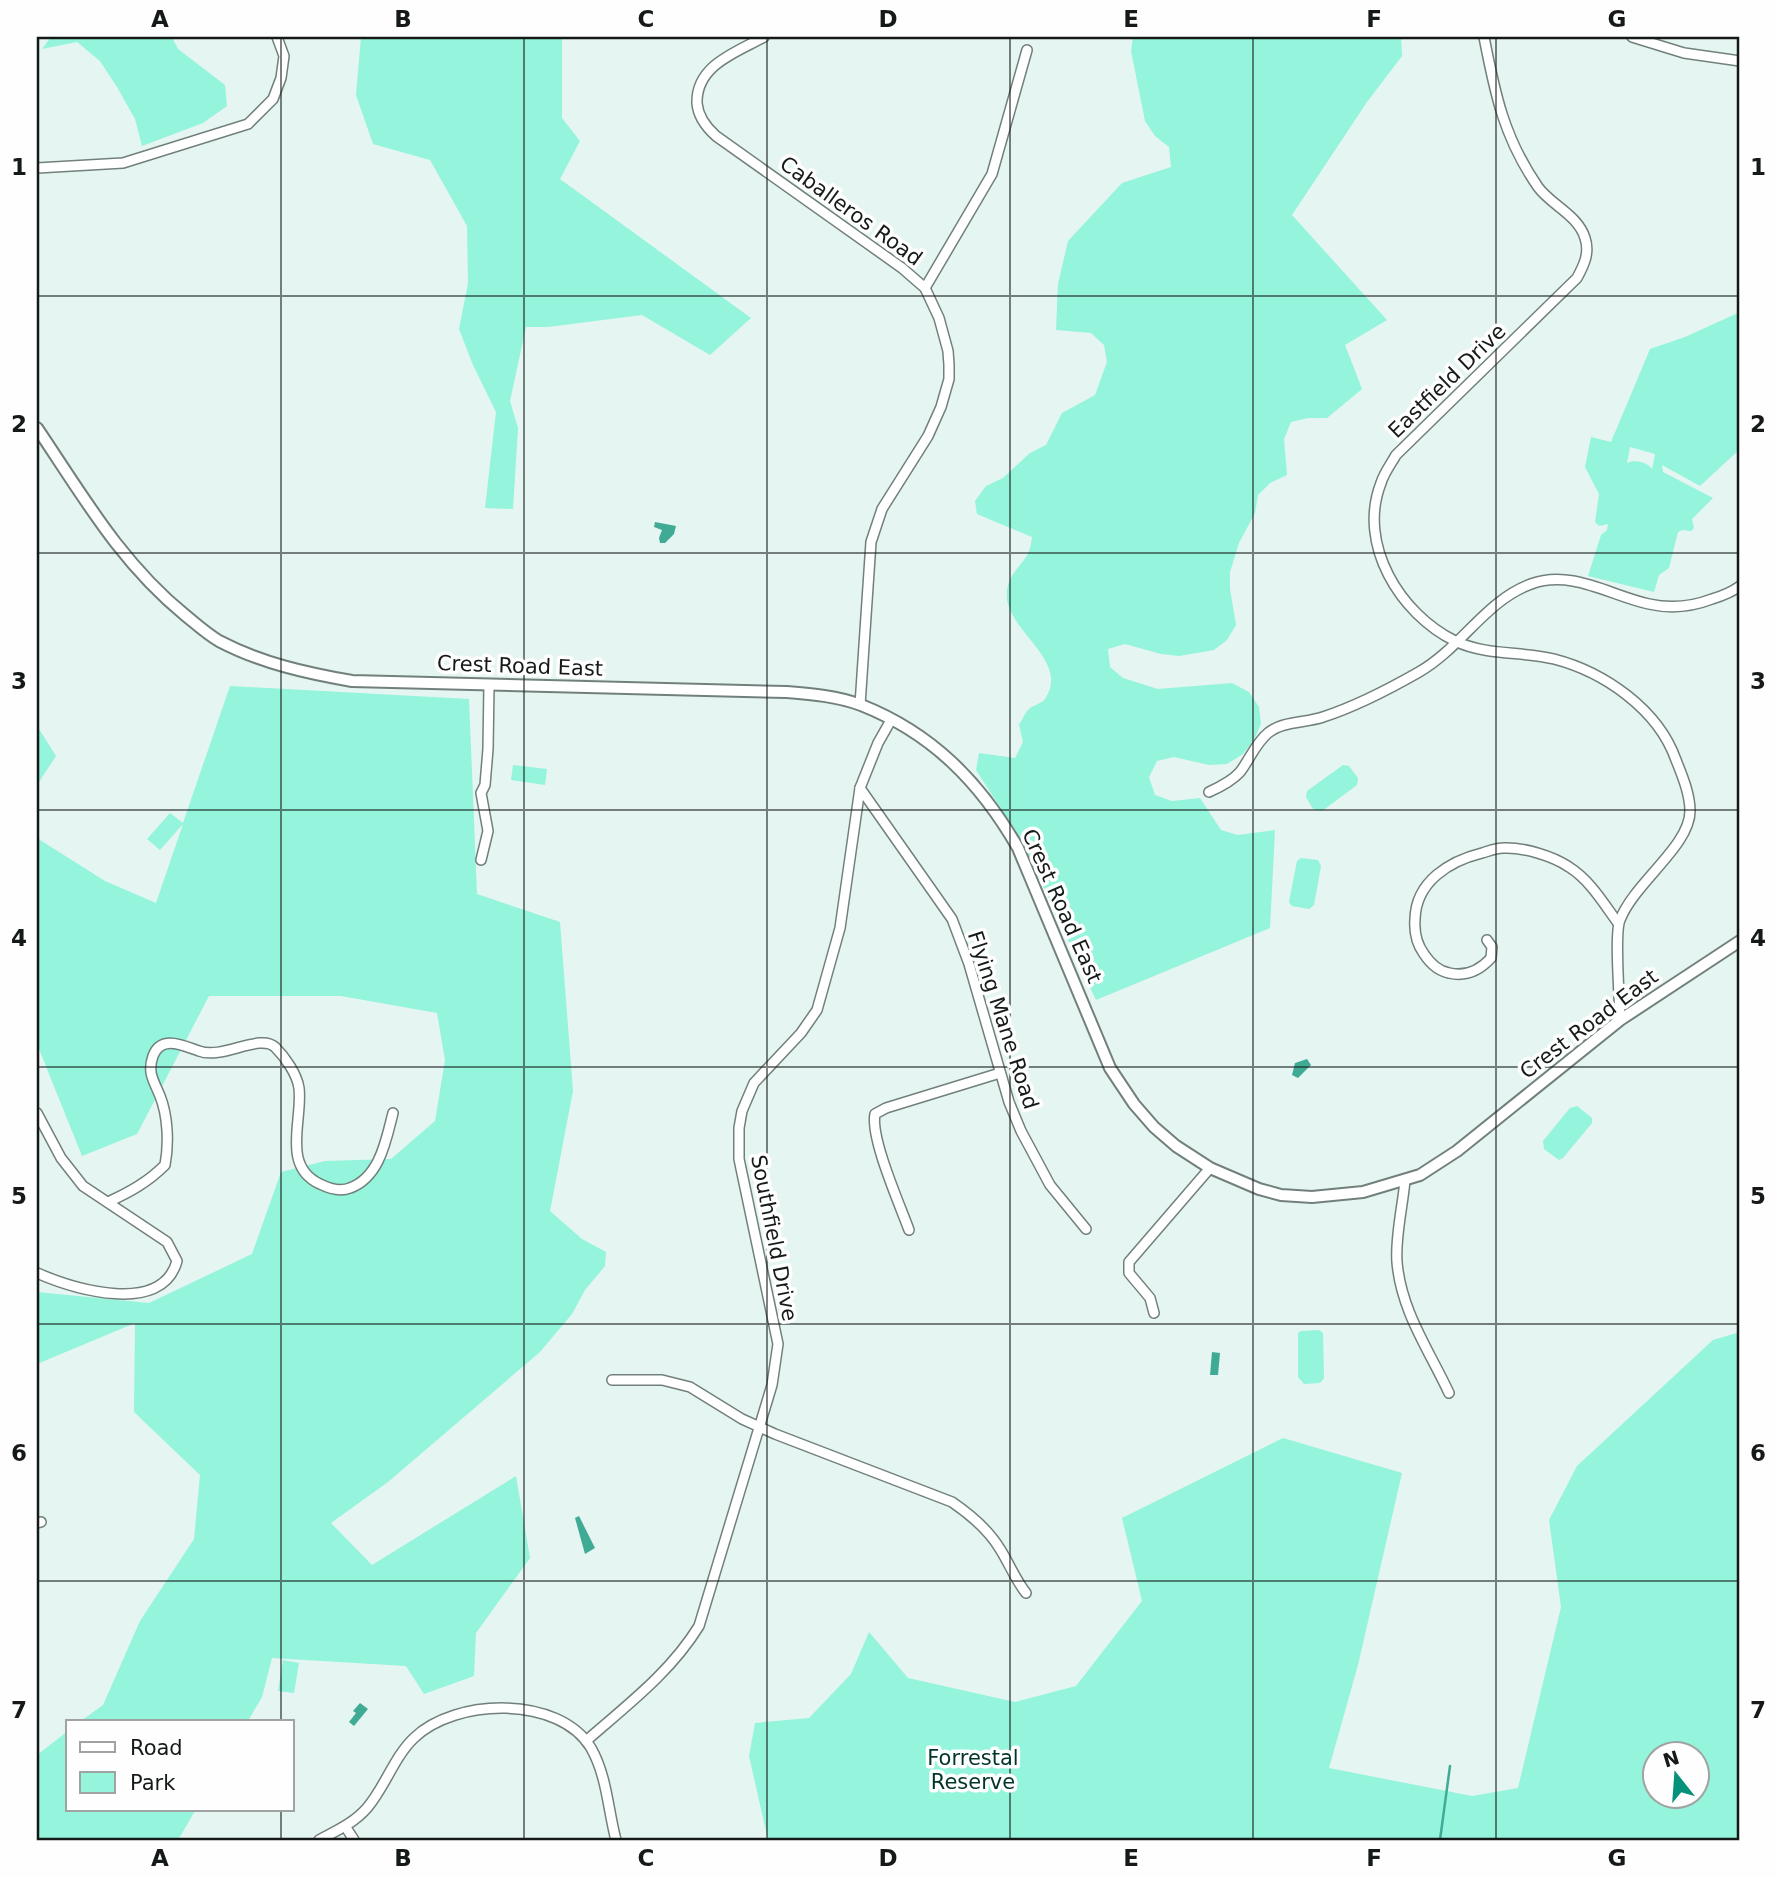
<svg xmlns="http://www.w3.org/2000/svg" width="1777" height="1877" font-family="'DejaVu Sans',sans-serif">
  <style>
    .green { fill: #94f4dc; fill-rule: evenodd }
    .water { fill: #40ab95 }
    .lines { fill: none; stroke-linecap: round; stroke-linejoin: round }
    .stream { stroke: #40ab95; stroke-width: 2.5 }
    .minor-casing { stroke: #72807c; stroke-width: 12 }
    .tertiary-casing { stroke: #72807c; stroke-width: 14 }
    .minor { stroke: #fff; stroke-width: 9 }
    .tertiary { stroke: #fff; stroke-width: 10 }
    .grid { fill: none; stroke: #151a19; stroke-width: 2; stroke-opacity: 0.55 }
    .labels { text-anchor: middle; stroke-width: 7; stroke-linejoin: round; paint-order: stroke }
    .street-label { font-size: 21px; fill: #151a19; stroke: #fefefe }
    .park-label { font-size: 21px; fill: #01342b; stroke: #fefefe }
    .neatline { fill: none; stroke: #151a19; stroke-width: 2.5 }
    .grid-label { font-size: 23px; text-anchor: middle; font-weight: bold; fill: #151a19 }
  </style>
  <rect width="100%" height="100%" fill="#e5f5f1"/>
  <g class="green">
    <path d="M51,37H172L178,49L225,85L227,106L203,123L142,146L135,119L117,87L100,61L77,42L42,49Z"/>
    <path d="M361,37H562V118L580,141L560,179L751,318L710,355L642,315L548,327H526L510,401L518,428L513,509L485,508L496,412L473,365L459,329L468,283L467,226L430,160L373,144L356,95Z"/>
    <path d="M1133,37H1401L1402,56L1367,102L1292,215L1387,320L1345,345L1362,389L1327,418H1308L1291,422L1284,439L1287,475L1270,483L1258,495L1255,513L1239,543L1230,572V589L1236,625L1227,640L1214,650L1179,656L1161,654L1125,644L1108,649L1110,667L1123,678L1158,689L1232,683L1249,692L1259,707L1261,724L1254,740L1243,754L1227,764L1209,765L1174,757L1157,761L1149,777L1155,795L1172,801L1200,798L1221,830L1238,835L1275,830L1270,928L1096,1000L1023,843L976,770L979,753L1015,758L1023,742L1019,725C1022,720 1024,715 1027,711C1032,705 1041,704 1045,699C1070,662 1011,633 1007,599C1005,580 1016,571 1026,557C1030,552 1031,543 1032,537L977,514L975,501L986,486L1003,478L1030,453L1046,445L1062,413L1095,395L1107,362L1104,345L1091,333L1056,330L1058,284L1068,241L1122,183L1171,167L1169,147L1155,136L1145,121L1131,51Z"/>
    <path d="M1740,312V449L1700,486L1662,465L1663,472L1713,498L1692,519L1694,528L1691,531L1682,530L1678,532L1669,568L1659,575L1654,592L1588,576L1601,535L1607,530L1608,524L1599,526L1595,522L1599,494L1585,467L1591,437L1611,442L1650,349L1685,337ZM1630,447L1655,454L1652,469C1647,462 1635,459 1627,463Z"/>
    <path d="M230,686L469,699L477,894L560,922L573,1091L550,1211L582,1239L606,1252L605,1266L585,1290L572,1314L540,1352L388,1482L331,1523L372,1565L516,1476L530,1558L476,1633L474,1676L424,1694L406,1666L272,1658L262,1697L248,1721H81L103,1705L140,1621L194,1539L200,1475L134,1412L135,1323L37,1364V1292L149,1303L252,1254L281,1172L325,1161L391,1159L435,1121L445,1060L437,1013L341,996H209L137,1134L82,1156L37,1044V834L40,840L105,881L156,903L183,824L160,850L147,839L170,813L183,823Z"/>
    <path d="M37,726L56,756L37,785Z"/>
    <path d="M513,765L547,769L545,785L511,780Z"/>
    <path d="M1343,765L1349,766L1358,778L1357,785L1322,811L1313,809L1306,797L1307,791Z"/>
    <path d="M1301,858L1318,860L1321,866L1314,905L1309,909L1292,906L1289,902L1297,861Z"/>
    <path d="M1577,1106L1592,1118V1123L1563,1158L1559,1160L1544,1149L1543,1141L1570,1108Z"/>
    <path d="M1319,1330L1323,1333L1324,1378L1320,1383L1304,1384L1298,1377V1333L1301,1331Z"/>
    <path d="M1740,1332V1840H768L749,1756L755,1723L809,1718L851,1674L869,1632L908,1678L1015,1702L1076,1686L1142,1601L1122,1518L1283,1438L1402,1473L1358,1665L1329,1768L1472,1796L1518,1788L1561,1607L1549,1520L1577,1466L1713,1340ZM1654,1755H1696V1797H1654Z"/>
    <path d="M283,1660L299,1663L294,1693L278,1691Z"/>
    <path d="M68,1731V1809H196L178,1840H37V1755Z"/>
  </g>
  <g class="water">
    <path d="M655,522L676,526L674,534L665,543H660L659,538L662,530L654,527Z"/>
    <path d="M1307,1059L1311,1065L1298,1078L1292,1075L1295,1063Z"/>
    <path d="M1212,1352L1220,1353L1218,1375H1210Z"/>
    <path d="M579,1516L595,1548L585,1554L575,1518Z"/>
    <path d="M360,1703L368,1709L354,1726L349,1722L356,1713L353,1711Z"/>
  </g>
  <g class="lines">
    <path class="stream" d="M1440,1840L1450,1766"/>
    <defs>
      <g id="minor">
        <path d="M764,37C737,52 696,65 697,103C698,117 706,127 716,136L902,268L925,288L939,318L948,351L949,365V379L941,407L928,436L882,509L871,542L860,705"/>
        <path d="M1484,37C1495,94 1504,138 1538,187C1551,205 1578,215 1585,238C1590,253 1584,265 1577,278L1396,455C1391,464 1384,473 1381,483C1357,544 1400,614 1455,641C1487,656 1521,651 1554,659C1604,672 1658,709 1676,760C1682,775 1690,794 1690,811C1690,846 1634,883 1620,920C1614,934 1620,1001 1620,1020"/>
        <path d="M1632,37L1684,53L1740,61"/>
        <path d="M37,168L123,163L248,124L273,99L281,78L284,56L277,37"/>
        <path d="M925,288L992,174L1027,50"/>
        <path d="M860,788L952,919L969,964L1009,1102L1021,1131L1050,1185L1086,1229"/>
        <path d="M1209,792C1220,787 1232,781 1240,772C1250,759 1255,744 1268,733C1282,721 1306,723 1323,717C1354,707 1391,688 1419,672C1461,648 1485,601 1531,584C1572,569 1611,596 1649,604C1671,609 1691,607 1712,599C1722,596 1732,592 1740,586"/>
        <path d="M481,860L488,831L481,793L485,785L488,749L489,685"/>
        <path d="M1487,940L1492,947L1491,958C1480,970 1466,977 1449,973C1438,971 1430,963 1424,954C1416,943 1414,932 1415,919C1416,881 1450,861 1482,853C1489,851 1496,848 1503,848C1523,847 1553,856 1569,867C1590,880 1604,904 1618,923"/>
        <path d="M37,1113L61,1158L83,1186L167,1242L177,1261C162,1316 74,1289 37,1273"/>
        <path d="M1405,1180C1403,1205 1395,1237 1397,1262C1401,1311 1429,1350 1449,1393"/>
        <path d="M108,1202C130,1192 148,1182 165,1165C169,1144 168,1116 160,1096C154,1081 147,1073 153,1056C161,1034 184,1046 199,1051C222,1060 260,1033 275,1047C285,1057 297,1074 299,1088C303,1120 281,1166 320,1184C330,1189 340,1192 350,1188C380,1177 386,1140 393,1113"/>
        <path d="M909,1230C900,1205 870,1138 875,1114L886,1108L1000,1073"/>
        <path d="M1154,1313L1150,1298L1129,1273V1262L1210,1168"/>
        <path d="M612,1380H662L690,1387L742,1419L775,1434L952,1502C971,1515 988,1529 1000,1549C1009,1563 1015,1579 1026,1593"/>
        <path d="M37,1523L41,1522"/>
        <path d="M586,1741C627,1705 670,1673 699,1626L772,1385L778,1344L739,1159V1128L742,1111L754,1083L801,1033L817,1010L840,928L860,788L878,743L891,720"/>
        <path d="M345,1826L354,1840"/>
        <path d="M319,1840C336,1831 354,1823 367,1808C385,1787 394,1757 414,1738C455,1698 559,1695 591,1748C607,1776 608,1810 616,1840"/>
      </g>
      <path id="tertiary" d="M37,428C83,496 120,562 185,615C196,624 207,634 219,641C261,663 306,673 352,681L786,692C811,694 837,696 861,705C932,733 980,782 1018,848L1110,1068L1134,1104L1154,1127L1176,1146L1210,1168L1259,1189L1281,1195L1312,1197L1363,1192L1420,1175L1457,1151L1620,1020L1740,941"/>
    </defs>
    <use href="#minor" class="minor-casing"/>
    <use href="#tertiary" class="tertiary-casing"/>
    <use href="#minor" class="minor"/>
    <use href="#tertiary" class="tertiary"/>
  </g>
  <path class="grid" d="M281,37V1721M524,37V1840M767,37V1840M1010,37V1840M1253,37V1840M1496,37V1840M37,296H1740M37,553H1740M37,810H1740M37,1067H1740M37,1324H1740M37,1581H1740M281,1809V1840"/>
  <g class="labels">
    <g class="street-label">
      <text transform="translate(851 211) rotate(36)" y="7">Caballeros Road</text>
      <text transform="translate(1447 381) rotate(-44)" y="7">Eastfield Drive</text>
      <text transform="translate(520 666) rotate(2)" y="7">Crest Road East</text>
      <text transform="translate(1062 906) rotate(66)" y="7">Crest Road East</text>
      <text transform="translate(1003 1020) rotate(72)" y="7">Flying Mane Road</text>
      <text transform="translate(1589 1024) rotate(-37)" y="7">Crest Road East</text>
      <text transform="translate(774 1238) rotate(79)" y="7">Southfield Drive</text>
    </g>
    <g class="park-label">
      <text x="973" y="1765">Forrestal<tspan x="973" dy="24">Reserve</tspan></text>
    </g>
  </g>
  <rect width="1777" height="1877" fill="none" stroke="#fefefe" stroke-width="77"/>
  <rect x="66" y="1720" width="228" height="91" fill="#fefefe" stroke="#a1a3a2" stroke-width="2"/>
  <rect x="80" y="1742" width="35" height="10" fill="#ffffff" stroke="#a1a3a2" stroke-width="2"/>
  <text x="130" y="1755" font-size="21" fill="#151a19">Road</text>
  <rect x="80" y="1772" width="35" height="21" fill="#94f4dc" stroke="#a1a3a2" stroke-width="2"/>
  <text x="130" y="1790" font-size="21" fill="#151a19">Park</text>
  <g transform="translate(1676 1775) rotate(343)"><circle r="33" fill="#fefefe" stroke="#a1a3a2" stroke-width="2"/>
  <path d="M0-5L12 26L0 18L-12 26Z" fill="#06917b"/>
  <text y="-10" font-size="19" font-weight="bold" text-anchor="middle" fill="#151a19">N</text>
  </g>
  <rect x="38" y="38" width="1700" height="1801" class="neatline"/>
  <g class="grid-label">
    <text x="160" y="27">A</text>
    <text x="403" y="27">B</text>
    <text x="646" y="27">C</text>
    <text x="888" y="27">D</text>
    <text x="1131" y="27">E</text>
    <text x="1374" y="27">F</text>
    <text x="1617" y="27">G</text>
    <text x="19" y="175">1</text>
    <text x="1758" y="175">1</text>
    <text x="19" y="432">2</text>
    <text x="1758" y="432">2</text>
    <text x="19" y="689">3</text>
    <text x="1758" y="689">3</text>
    <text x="19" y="946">4</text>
    <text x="1758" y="946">4</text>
    <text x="19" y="1204">5</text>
    <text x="1758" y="1204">5</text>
    <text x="19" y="1461">6</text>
    <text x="1758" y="1461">6</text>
    <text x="19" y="1718">7</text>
    <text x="1758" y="1718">7</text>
    <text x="160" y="1866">A</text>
    <text x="403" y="1866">B</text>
    <text x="646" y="1866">C</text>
    <text x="888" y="1866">D</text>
    <text x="1131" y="1866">E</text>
    <text x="1374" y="1866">F</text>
    <text x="1617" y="1866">G</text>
  </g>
</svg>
